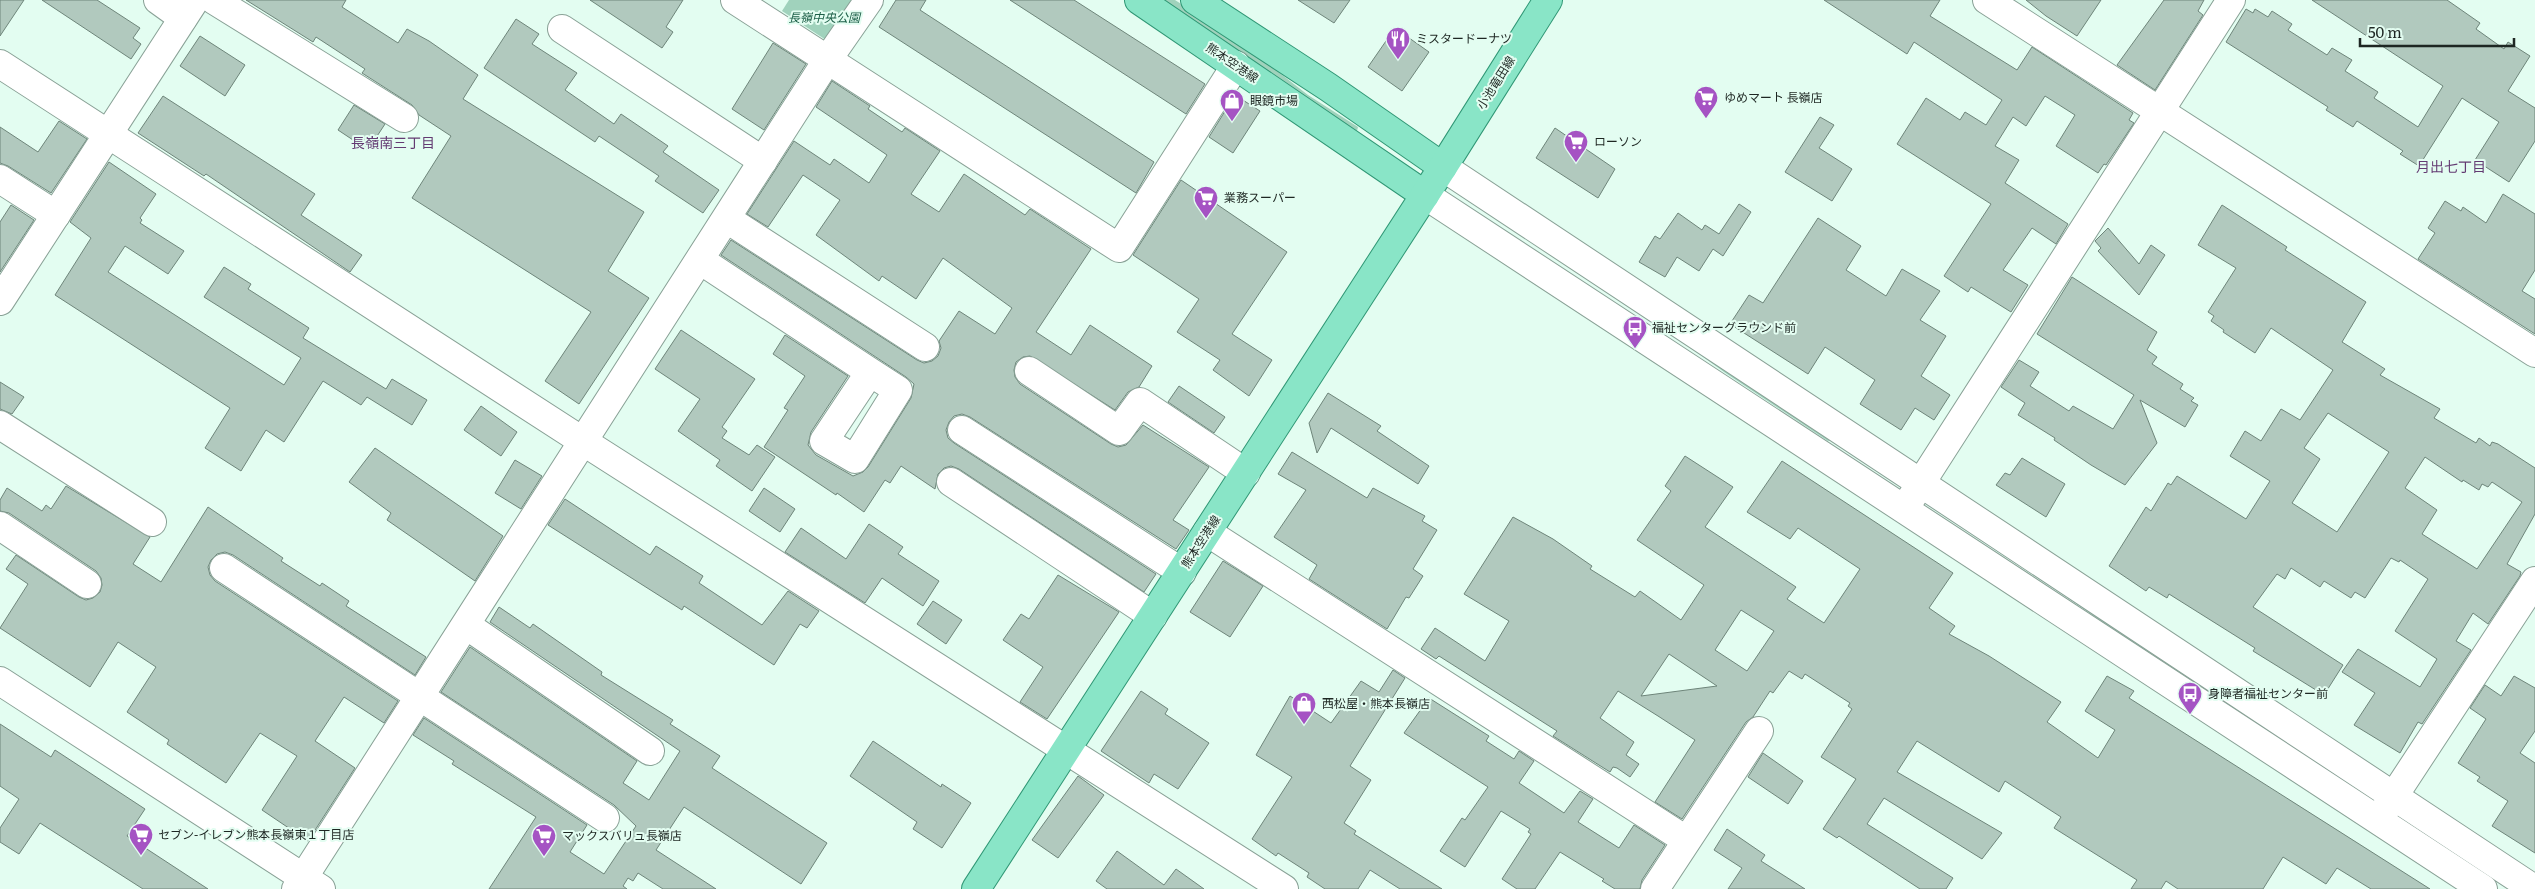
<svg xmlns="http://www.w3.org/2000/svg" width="2535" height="889" font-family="Literata,'Noto Sans JP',serif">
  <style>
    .green { fill: #a0d2bc }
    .building { fill: #b1c9be; stroke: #6e857a; fill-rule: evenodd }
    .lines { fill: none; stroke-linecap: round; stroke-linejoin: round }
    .minor-casing { stroke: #89a196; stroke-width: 30 }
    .major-casing { stroke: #309775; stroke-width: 30 }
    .minor { stroke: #fff; stroke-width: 28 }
    .major { stroke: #89e5c7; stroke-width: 28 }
    .labels { text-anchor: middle; stroke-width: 4; stroke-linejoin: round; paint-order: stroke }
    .park-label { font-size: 12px; font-style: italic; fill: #1e6049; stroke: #e3fdf1 }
    .poi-label { font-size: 12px; fill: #1e2723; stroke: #e3fdf1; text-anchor: start }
    .street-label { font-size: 12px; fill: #1e2723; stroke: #e3fdf1 }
    .neighbourhood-label { font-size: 14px; fill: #633a72; stroke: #e3fdf1 }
  </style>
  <rect width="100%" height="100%" fill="#e3fdf1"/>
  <g class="green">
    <path d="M789,0H856L829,42L782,11Z"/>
    <path d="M1159,0H1175L1237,40L1308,95L1358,127L1357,131Z"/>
    <path d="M1666,330L1831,440L1828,441L1724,372Z"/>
    <path d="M1994,545L2349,783L2238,712L2109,627Z"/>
  </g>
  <g class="building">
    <path d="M0,0H24L0,36Z"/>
    <path d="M42,0H97L140,28L133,38L141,44L131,59Z"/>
    <path d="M246,0H346L342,7L398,43L407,29L429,41L478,75L463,99L644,212L608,271L649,298L579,404L545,381L591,312L412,198L451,136L419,115L412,105L362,73L365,69L316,37L313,42Z"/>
    <path d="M590,0H683L666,27L673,32L662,48Z"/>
    <path d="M896,0H926L920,10L1154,162L1136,193L879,27Z"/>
    <path d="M1010,0H1074L1205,84L1186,114Z"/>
    <path d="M1298,0H1350L1334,23Z"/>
    <path d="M1824,0H1940L1930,16L2017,70L2032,47L2133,113L2129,120L2134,123L2106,165L2104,164L2098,173L2056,146L2075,115L2045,96L2026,126L2013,117L1995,146L2019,160L2005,183L2068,224L2056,244L2032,228L2003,270L2028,285L2011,312L1971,287L1968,292L1944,276L1991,204L1897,144L1926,98L1960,120L1965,112L1986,125L2002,100L1914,42L1907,54Z"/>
    <path d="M2026,0H2101L2077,36L2046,16Z"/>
    <path d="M2164,0H2204L2198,11L2203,15L2155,90L2117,65Z"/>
    <path d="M2312,0H2447L2480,23L2476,29L2504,49L2508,42L2530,56L2508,91L2535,108V141L2509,182L2475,160L2499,122L2462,98L2419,166L2400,154L2403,151L2357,121L2353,127L2326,110L2328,107L2226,42L2246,9L2253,13L2255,9L2268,17L2272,11L2292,24L2288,30L2327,55L2332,48L2352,60L2345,71L2378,92L2374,98L2418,127L2443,86Z"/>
    <path d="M516,19L539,34L532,44L577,73L565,90L614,124L621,114L668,146L663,152L719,190L703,213L655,181L659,176L599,136L595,142L484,68Z"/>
    <path d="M1395,28L1429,52L1402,91L1368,67Z"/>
    <path d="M200,36L245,65L225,96L180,66Z"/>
    <path d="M773,43L806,64L764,130L732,109Z"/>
    <path d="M832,81L870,106L868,109L902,132L905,128L940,151L911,194L939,212L964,174L1025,215L1030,209L1091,249L1036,332L1071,355L1090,325L1152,366L1139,387L1128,392L1115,410L1030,356L1023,357L1016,362L1014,370L1015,377L1020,384L1111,444L1118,447L1126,445L1143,425L1209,467L1173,520L1189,530L1176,549L970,417L962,414L954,416L949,422L946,430L948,438L954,443L1156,574L1144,592L959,469L951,466L944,468L938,474L935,489L901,466L890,483L885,480L864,512L837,493L836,495L764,447L788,410L784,408L805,376L773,354L785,335L848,376L811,432L808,445L816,455L853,476L863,472L868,467L911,398L914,384L906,377L721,255L731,240L917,360L924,363L932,361L938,356L941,348L939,341L959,311L995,334L1012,308L943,258L916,299L882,276L879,281L816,235L840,200L803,175L768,227L747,214L794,141L830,165L834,159L869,183L887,155L816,107Z"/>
    <path d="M1235,95L1260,111L1233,153L1209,137Z"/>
    <path d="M163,96L315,194L301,215L362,255L350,272L206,174L204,176L138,133Z"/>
    <path d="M354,105L385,124L368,150L338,130Z"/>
    <path d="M1820,117L1834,125L1819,148L1852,169L1832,201L1785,172Z"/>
    <path d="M59,121L87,139L51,193L8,166L0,163V127L38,152Z"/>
    <path d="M1555,128L1615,169L1598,198L1536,158Z"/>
    <path d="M109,162L156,194L140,218L142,220L140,223L184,251L168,274L125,246L108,272L284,385L301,358L204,297L224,267L251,284L248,289L309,328L303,338L386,389L392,379L427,400L412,425L367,397L361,405L323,381L284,442L266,430L241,471L205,448L230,408L55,295L91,238L70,222Z"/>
    <path d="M1181,180L1287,252L1232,334L1272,360L1249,396L1213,370L1220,360L1177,332L1199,299L1133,255Z"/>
    <path d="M2503,194L2535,214V270L2522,291L2535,299V334L2418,259L2435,233L2428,228L2445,201L2461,211L2463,207L2486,223Z"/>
    <path d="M1739,204L1751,212L1723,256L1713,249L1699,271L1677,257L1665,277L1639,262L1655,236L1660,239L1678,213L1702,230L1705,225L1719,234Z"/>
    <path d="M11,205L34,220L0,272V222Z"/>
    <path d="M2222,205L2287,247L2285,250L2366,302L2342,342L2385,369L2380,375L2440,409L2434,418L2476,443L2479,438L2490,446L2492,442L2498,444L2535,468V514L2507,564L2521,572L2520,576L2488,624L2473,613L2456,641L2471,650L2422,724L2418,722L2400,753L2354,725L2375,693L2342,672L2358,649L2420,687L2437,659L2395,631L2428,579L2400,560L2399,562L2391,558L2365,598L2355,592L2351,598L2324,581L2320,587L2291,568L2285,579L2277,574L2253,607L2343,665L2324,695L2253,651L2255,648L2169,594L2167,598L2149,587L2146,591L2109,566L2146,507L2151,511L2168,483L2171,485L2177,476L2246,519L2270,481L2230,456L2245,431L2261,441L2281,409L2300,420L2333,370L2271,328L2255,353L2223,332L2224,330L2211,321L2214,316L2208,312L2236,268L2198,245ZM2328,413L2389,452L2337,532L2292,503L2320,459L2304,448ZM2425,457L2462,482L2463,480L2479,490L2482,484L2488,487L2492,482L2522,502L2477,569L2422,534L2437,510L2405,488Z"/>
    <path d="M1818,218L1861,246L1846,270L1886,296L1902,269L1940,291L1920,320L1946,336L1921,376L1950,395L1934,420L1915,408L1901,430L1860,404L1875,380L1825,347L1808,374L1730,324L1749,295L1763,303Z"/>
    <path d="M2108,228L2139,264L2151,245L2165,255L2139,295L2098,251L2101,248L2095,241Z"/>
    <path d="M2072,277L2157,332L2147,350L2157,357L2152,364L2183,384L2180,389L2194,398L2191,401L2198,405L2185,427L2140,400L2157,443L2125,485L2091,465L2054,440L2055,438L2018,415L2025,403L2001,387L2019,360L2039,372L2030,386L2069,411L2073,406L2113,429L2134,395L2037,334Z"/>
    <path d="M681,330L755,379L722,427L727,431L722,438L749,455L757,445L775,457L752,491L716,466L720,460L678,431L700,399L655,369Z"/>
    <path d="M0,382L24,397L12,414L0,409Z"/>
    <path d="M1179,386L1225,417L1214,433L1168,402Z"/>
    <path d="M1328,393L1381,426L1377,431L1429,466L1418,484L1331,428L1317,453L1309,423Z"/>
    <path d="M481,406L517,432L501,456L464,430Z"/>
    <path d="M375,448L503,536L475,581L387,520L391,513L349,482Z"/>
    <path d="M1292,452L1367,498L1373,488L1425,516L1422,521L1437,530L1413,569L1423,576L1409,598L1406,597L1387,629L1309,579L1317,565L1274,537L1306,490L1278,474Z"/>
    <path d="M1685,456L1733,487L1705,527L1796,587L1787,599L1824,623L1860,569L1798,528L1790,539L1747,512L1782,461L1953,573L1929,608L1955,626L1949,634L1989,656L2061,702L2047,722L2098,758L2115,730L2085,711L2107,676L2134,691L2129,698L2430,889H2371L2337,868L2326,884L2283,857L2263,889H2178L2166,881L2161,889H2131L2137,880L2054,828L2061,817L2005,781L1999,792L1917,741L1897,772L2002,833L1982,859L1884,798L1867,824L1953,878L1946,889H1920L1839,836L1837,838L1823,829L1856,779L1821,757L1852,709L1848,706L1850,703L1805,674L1802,679L1789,671L1773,693L1770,691L1753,717L1746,722L1682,819L1655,802L1695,740L1658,716L1618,691L1600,718L1634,742L1626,755L1639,764L1630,777L1617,768L1613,767L1610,772L1553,736L1557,731L1439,656L1436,659L1421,649L1435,628L1485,661L1509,621L1464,594L1513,517L1553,539L1592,566L1590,569L1635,597L1640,591L1681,620L1704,585L1637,540L1671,491L1665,486ZM1741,610L1774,631L1747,671L1715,650ZM1669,654L1717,686L1641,696Z"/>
    <path d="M2022,458L2065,484L2046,517L1996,485L2005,473L2010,475Z"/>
    <path d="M515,460L542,476L521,509L495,493Z"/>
    <path d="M66,486L150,537L133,564L161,582L208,507L283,558L281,561L320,586L322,583L349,601L346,606L426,657L415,675L233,555L225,552L217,554L211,560L208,567L210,575L215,581L398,701L384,723L344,697L315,741L355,768L308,841L262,810L297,756L260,733L226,783L167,744L169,740L127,712L156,667L118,642L90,687L0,628L28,584L6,569L16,555L79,597L86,600L93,598L100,592L102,585L101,578L96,571L9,513L0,511V500L7,488L42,511L46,505L51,509Z"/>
    <path d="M764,488L795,509L780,532L749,511Z"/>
    <path d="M565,499L650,555L656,546L703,576L699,583L762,625L788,591L819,611L807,628L800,624L774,665L684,606L682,610L548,525Z"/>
    <path d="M869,524L903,547L898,554L939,581L923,606L882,578L865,603L785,552L801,528L846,559Z"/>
    <path d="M1223,561L1263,586L1230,637L1190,612Z"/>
    <path d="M1058,575L1119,612L1047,719L1020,702L1043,667L1003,640L1021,614L1029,619Z"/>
    <path d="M933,601L962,620L946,644L917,624Z"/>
    <path d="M499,607L530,628L533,624L602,672L601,675L673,720L670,724L720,756L712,768L827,843L801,884L684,807L656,850L716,889H663L638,873L633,881L628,878L623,886L627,889H489L536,817L452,764L454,761L413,735L424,718L587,825L570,852L604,874L636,826L614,805L441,692L470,647L637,761L623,783L649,800L680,751L490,622Z"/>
    <path d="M1393,670L1405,678L1350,766L1371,780L1344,823L1356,831L1354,834L1442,889H1400L1370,870L1358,889H1325L1307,877L1309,873L1278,853L1276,856L1252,839L1292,777L1256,755L1290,696L1331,723L1361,681L1379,692Z"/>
    <path d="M2514,676L2535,688V731L2520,753L2535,763V853L2492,826L2508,801L2477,781L2480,777L2458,763L2486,719L2470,708L2485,685L2501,696Z"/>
    <path d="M1141,691L1168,709L1165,714L1209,743L1178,789L1154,774L1149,783L1101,751Z"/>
    <path d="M1429,698L1489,736L1486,741L1514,759L1519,751L1534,761L1519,783L1564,813L1580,791L1593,799L1578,822L1619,848L1634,825L1665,845L1642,880L1640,889H1615L1602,881L1604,879L1560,852L1535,889H1517L1502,879L1531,834L1528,832L1530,829L1501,811L1465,867L1440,851L1462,818L1465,820L1488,787L1404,733Z"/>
    <path d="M0,724L51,757L55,750L145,809L127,836L208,889H143L40,823L19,854L0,842V828L19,799L0,786Z"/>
    <path d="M873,741L941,787L942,784L971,803L942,848L913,829L917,822L850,776Z"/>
    <path d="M1763,753L1803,781L1788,804L1748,777Z"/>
    <path d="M1078,776L1104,795L1058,858L1032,840Z"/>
    <path d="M1727,829L1765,855L1761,861L1805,889H1728L1742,868L1714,850Z"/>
    <path d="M1117,851L1164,885L1176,869L1204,889H1107L1096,881Z"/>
  </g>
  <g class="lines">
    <defs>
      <g id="minor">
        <path d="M158,0L183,18"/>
        <path d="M214,0L404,118"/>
        <path d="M735,0L1119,248L1236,65"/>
        <path d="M1987,0L2535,353"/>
        <path d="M562,29L763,161"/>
        <path d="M0,64L584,442L1284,889"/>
        <path d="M1443,167L2534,889"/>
        <path d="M0,179L56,215"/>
        <path d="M1425,195L2483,889"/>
        <path d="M727,219L925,347"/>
        <path d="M700,260L870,372L898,390L855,459L824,441L870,372"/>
        <path d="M0,301L195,0"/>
        <path d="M1029,371L1119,431L1140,402L1246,473"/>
        <path d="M0,425L152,522"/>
        <path d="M962,430L1182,572"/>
        <path d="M951,482L1153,616"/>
        <path d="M1910,500L2231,0"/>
        <path d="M0,526L87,584"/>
        <path d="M1207,532L1686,840"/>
        <path d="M224,568L605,818"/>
        <path d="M466,625L650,751"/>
        <path d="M0,681L321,889"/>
        <path d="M2384,811L2535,581"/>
        <path d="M296,889L828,59L869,0"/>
        <path d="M1655,889L1759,731"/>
      </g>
      <g id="major">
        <path d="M1139,0L1425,195"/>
        <path d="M1195,0L1328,87L1443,167"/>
        <path d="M976,889L1443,167L1548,0"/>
      </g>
    </defs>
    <use href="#minor" class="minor-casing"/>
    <use href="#major" class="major-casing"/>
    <use href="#minor" class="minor"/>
    <use href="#major" class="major"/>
  </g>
  <defs>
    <symbol id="restaurant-pin" viewBox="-11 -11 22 30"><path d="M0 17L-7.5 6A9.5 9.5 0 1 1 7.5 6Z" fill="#a553c3" stroke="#e3fdf1"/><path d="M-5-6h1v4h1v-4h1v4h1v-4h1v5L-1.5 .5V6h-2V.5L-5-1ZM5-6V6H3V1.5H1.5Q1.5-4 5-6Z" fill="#fff"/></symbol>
    <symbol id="supermarket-pin" viewBox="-11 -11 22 30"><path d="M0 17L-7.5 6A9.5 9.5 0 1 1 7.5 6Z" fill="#a553c3" stroke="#e3fdf1"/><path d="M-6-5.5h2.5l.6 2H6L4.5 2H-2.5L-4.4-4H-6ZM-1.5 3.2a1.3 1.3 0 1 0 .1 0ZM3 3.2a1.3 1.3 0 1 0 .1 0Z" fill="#fff"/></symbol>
    <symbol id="shop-pin" viewBox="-11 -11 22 30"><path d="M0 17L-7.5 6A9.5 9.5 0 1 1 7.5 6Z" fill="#a553c3" stroke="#e3fdf1"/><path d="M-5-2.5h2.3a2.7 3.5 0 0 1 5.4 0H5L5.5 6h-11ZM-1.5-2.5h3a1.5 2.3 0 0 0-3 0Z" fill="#fff"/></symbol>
    <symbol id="bus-pin" viewBox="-11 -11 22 30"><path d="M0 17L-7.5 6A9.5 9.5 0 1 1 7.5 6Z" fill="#a553c3" stroke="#e3fdf1"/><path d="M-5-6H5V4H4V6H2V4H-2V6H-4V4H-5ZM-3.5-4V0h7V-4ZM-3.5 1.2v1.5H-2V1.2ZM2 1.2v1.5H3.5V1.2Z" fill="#fff"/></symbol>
  </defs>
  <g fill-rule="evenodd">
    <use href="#restaurant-pin" x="1384" y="25" width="28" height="38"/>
    <use href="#supermarket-pin" x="1692" y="84" width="28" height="38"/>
    <use href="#shop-pin" x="1218" y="87" width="28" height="38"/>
    <use href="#supermarket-pin" x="1562" y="128" width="28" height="38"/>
    <use href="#supermarket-pin" x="1192" y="184" width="28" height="38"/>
    <use href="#bus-pin" x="1621" y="314" width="28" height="38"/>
    <use href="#bus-pin" x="2176" y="680" width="28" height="38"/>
    <use href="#shop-pin" x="1290" y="690" width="28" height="38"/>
    <use href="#supermarket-pin" x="127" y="821" width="28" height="38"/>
    <use href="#supermarket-pin" x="530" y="822" width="28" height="38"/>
  </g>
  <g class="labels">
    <g class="park-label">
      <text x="824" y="22">長嶺中央公園</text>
    </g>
    <g class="poi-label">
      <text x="1416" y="43">ミスタードーナツ</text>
      <text x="1724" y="102">ゆめマート 長嶺店</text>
      <text x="1250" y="105">眼鏡市場</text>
      <text x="1594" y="146">ローソン</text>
      <text x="1224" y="202">業務スーパー</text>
      <text x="1652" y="332">福祉センターグラウンド前</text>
      <text x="2208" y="698">身障者福祉センター前</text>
      <text x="1322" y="708">西松屋・熊本長嶺店</text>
      <text x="158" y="839">セブン-イレブン熊本長嶺東１丁目店</text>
      <text x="562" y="840">マックスバリュ長嶺店</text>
    </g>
    <g class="street-label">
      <text transform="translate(1232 63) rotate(34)" y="4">熊本空港線</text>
      <text transform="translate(1496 83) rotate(-58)" y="4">小池竜田線</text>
      <text transform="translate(1201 542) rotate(-57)" y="4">熊本空港線</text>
    </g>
    <g class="neighbourhood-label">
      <text x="393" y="148">長嶺南三丁目</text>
      <text x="2451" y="172">月出七丁目</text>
    </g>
  </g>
  <path d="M2360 38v8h154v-8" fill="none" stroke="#1e2723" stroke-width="2.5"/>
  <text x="2368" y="38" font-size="15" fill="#1e2723" stroke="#e3fdf1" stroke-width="4" paint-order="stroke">50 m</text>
</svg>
